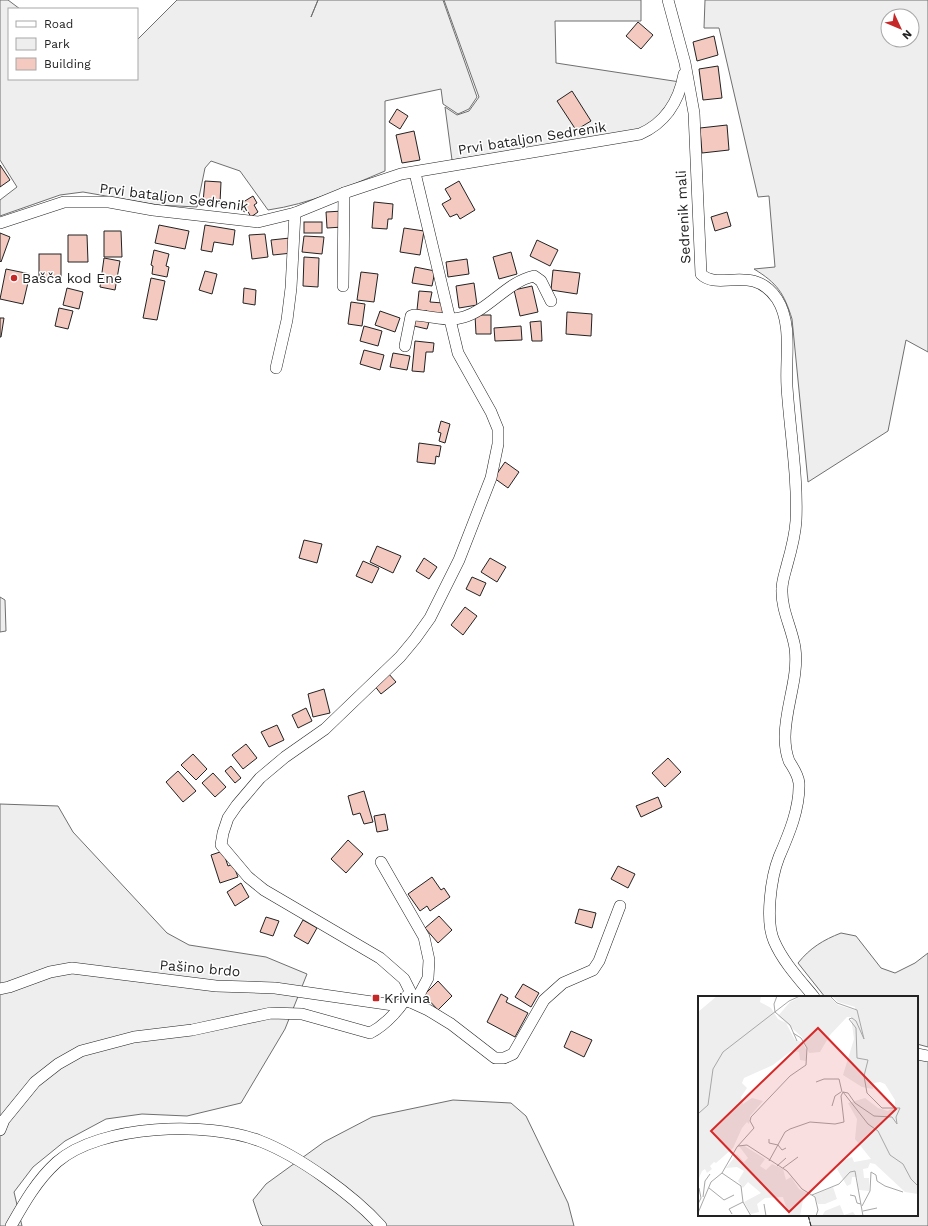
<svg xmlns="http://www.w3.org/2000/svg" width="928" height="1226" font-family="'Work Sans',sans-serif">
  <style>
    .green { fill: #eee; stroke: #6f6f6f; fill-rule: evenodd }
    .building { fill: #f3c9c0; stroke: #222 }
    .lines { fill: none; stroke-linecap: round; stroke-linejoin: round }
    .street-casing { stroke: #222; stroke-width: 12 }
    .street { stroke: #fff; stroke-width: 11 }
    .fence { stroke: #222; stroke-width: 1; stroke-dasharray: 5 2; stroke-linecap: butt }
    .poi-dot { fill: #c62828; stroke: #fff; stroke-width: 1.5 }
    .labels { text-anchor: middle; stroke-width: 3; stroke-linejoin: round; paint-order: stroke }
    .street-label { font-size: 14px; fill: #222; stroke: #fff }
    .poi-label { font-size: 14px; fill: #222; stroke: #fff; text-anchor: start }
    .inset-road { fill: none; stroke: #a7a7a7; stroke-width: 1 }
    .view { fill: #d62828; fill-opacity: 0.15; stroke: #d62828; stroke-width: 2 }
    .inset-edge { fill: none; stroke: #222; stroke-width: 2 }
  </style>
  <rect width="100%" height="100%" fill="#fff"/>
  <g class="green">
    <path d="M0,0H8L20,9H9V79H137V40L177,0H318L311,17L318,0H443L477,97L469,109L458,114L443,104L441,89L385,101V171C347,187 310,204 268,210L240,171L211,161L205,168L197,207L158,205L83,192L60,195L0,216V200L17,187L0,160Z"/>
    <path d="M444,0H641V21H555L556,63L680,82L674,95L657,119L637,131L452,160L445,107L457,115L469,111L479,97Z"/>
    <path d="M705,0H928V352L906,340L888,431L808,482L792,319C784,293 777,283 754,269L775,267L769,196L758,197L719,28H704ZM888,16H912V40H888Z"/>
    <path d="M0,597L5,600L6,631L0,632Z"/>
    <path d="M0,804L58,806L73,832L167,933L189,945L266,957L307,974L285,1029L241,1103L187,1116L142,1114L106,1119L65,1141L33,1167L14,1192L22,1226H0Z"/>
    <path d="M841,933L856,936L881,968L895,973L915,963L928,953V1047L917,1044V997H825L798,963C810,948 823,940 841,933Z"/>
    <path d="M917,1057L928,1059V1226H811L808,1215H917Z"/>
    <path d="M453,1100L511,1103L526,1116L568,1203L574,1226H263L261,1224L253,1200L266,1184L324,1142L372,1117Z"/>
  </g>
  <g class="building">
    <path d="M638,22L653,35L641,49L626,36Z"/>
    <path d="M714,36L718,55L697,61L693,42Z"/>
    <path d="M718,66L722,98L703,100L699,69Z"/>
    <path d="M572,91L591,121L576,130L557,101Z"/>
    <path d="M397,109L408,116L400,129L389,122Z"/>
    <path d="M727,125L729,150L702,153L700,128Z"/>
    <path d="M414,131L420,160L402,163L396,135Z"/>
    <path d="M0,165L10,180L0,187Z"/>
    <path d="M205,181L221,182L220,203L203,202Z"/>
    <path d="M459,181L475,210L460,219L457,214L450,217L442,204L451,199L445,189Z"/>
    <path d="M253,196L257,203L254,205L258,212L251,217L247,210L244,212L240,204Z"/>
    <path d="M374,202L393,204L392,219H388L387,229L372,228Z"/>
    <path d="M343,211V227L327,228L326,212Z"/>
    <path d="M727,212L731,226L715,231L711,217Z"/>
    <rect x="304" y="222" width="18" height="11"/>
    <path d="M159,225L189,231L185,249L155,243Z"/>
    <path d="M205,225L235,230L233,245L214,242L212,252L201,250Z"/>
    <path d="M404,228L424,231L420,255L400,252Z"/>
    <path d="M104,231H121L122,257H104Z"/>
    <path d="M0,233L10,237L1,262L0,261Z"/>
    <path d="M265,234L268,257L252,259L249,235Z"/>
    <path d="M68,235H87L88,262H68Z"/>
    <path d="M304,236L324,237L322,254L302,252Z"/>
    <path d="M290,238L292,253L273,255L271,240Z"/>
    <path d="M537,240L558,250L550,266L530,256Z"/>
    <path d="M154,250L169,254L166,266L169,267L167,277L152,274L153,266L151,265Z"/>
    <path d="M511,252L517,274L499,279L493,257Z"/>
    <rect x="39" y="254" width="22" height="23"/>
    <path d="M304,257L319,258L318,287L303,286Z"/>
    <path d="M104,258L120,261L115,290L100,287Z"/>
    <path d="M467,259L469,274L448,277L446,262Z"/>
    <path d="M415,267L435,271L432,286L412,283Z"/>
    <path d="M6,269L30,274L23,304L0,299Z"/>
    <path d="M553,270L580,273L577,294L551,290Z"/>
    <path d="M205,271L217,274L212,294L199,290Z"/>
    <path d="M361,272L378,274L374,302L357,300Z"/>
    <path d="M151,278L165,281L157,320L143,318Z"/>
    <path d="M474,283L477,305L459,308L456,286Z"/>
    <path d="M532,286L538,312L520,316L514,290Z"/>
    <path d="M67,288L83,292L79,309L63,305Z"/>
    <path d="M244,288L256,290L255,305L243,303Z"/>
    <path d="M419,291L432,292L430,302L443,303L442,317L427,315V311L417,310Z"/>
    <path d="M351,302L365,304L362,326L348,324Z"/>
    <path d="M59,308L73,311L68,329L55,326Z"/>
    <path d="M380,311L400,318L395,332L375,325Z"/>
    <path d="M567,312L592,314L591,336L566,334Z"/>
    <path d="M475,315H491V334H476Z"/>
    <path d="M0,318H4L1,337H0Z"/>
    <path d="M416,319L429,322L427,329L414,326Z"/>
    <path d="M541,321L542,341H532L530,322Z"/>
    <path d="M364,326L382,331L378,346L360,341Z"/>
    <path d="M521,326L522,340L495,341L494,328Z"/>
    <path d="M415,341L434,343L433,352H426L424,372L412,371Z"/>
    <path d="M364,350L384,355L380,370L360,364Z"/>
    <path d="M393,353L410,356L407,370L390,367Z"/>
    <path d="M441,421L450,424L445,443L439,441L441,433L438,432Z"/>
    <path d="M419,443L441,446L439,457L436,456L435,464L417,462Z"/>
    <path d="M505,462L519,472L508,488L494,478Z"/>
    <path d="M304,540L322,544L317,563L299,558Z"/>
    <path d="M377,546L401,556L393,573L370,562Z"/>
    <path d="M424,558L437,567L429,579L416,571Z"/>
    <path d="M490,558L506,567L497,582L481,572Z"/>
    <path d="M363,561L379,568L372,583L356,576Z"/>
    <path d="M472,577L486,583L480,596L466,589Z"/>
    <path d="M465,607L477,616L463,635L451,625Z"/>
    <path d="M388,673L396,682L381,694L374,685Z"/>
    <path d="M324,689L330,713L313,717L308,694Z"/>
    <path d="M306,708L312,721L298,728L292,715Z"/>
    <path d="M277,725L284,740L269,747L261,732Z"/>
    <path d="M246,744L257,758L243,769L232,755Z"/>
    <path d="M193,754L207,769L196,780L181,765Z"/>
    <path d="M668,758L681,772L665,787L652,773Z"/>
    <path d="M231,766L241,778L235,783L225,771Z"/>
    <path d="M178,771L196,791L183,802L166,782Z"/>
    <path d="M213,773L226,787L215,797L202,783Z"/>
    <path d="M364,791L373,822L364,824L360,813L353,815L348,796Z"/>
    <path d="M658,797L662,807L641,817L636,806Z"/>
    <path d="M385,814L388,830L377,832L374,816Z"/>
    <path d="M348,840L363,854L346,873L331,859Z"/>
    <path d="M223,851L228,866L233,864L238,877L220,883L211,855Z"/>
    <path d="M618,866L635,874L628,888L611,879Z"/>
    <path d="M432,877L441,890L444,888L450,897L430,911L427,906L420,911L408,894Z"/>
    <path d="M241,883L249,897L235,906L227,892Z"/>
    <path d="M579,909L596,913L592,928L575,923Z"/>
    <path d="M439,916L452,930L438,943L425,928Z"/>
    <path d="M266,917L279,921L273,936L260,932Z"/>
    <path d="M303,920L317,928L308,944L294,936Z"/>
    <path d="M438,981L452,996L438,1010L424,995Z"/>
    <path d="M523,984L539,993L531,1007L515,997Z"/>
    <path d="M501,994L508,998L506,1002L528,1013L515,1037L487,1022Z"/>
    <path d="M571,1031L592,1040L584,1057L564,1047Z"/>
  </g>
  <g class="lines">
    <defs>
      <g id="street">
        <path d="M668,0L685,63L694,113L701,274C719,292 753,263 777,299C793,324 785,359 787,387C790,432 798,477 796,521C795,536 791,551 787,565C785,573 782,581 782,589C781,610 792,628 795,648C799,678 785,707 785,737C785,745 786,753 789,761C793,768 798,774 799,783C800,808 789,834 779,857C771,877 765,921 774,941C783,962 800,980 814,997"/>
        <path d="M0,223L64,202H109L153,210L258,222L295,213L344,193L401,174L640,134C665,123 679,101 684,74"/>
        <path d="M343,286L344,193"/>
        <path d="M405,346L411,316L414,315C430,316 448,322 464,317C490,309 507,282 534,276L541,281L551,301"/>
        <path d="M276,368L287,320L291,288L295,213"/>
        <path d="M381,862L424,937L429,960L428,978L420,993L410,1002"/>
        <path d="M0,989L9,987L50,972L72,968L216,986L275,988L400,1006"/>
        <path d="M406,1000L428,1010L451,1024L495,1058H504L513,1054L544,1000L563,983L593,970L599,961L620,906"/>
        <path d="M917,1054L928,1056"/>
        <path d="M0,1130L4,1120L35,1082L58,1064L81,1051L134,1037L192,1030L271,1013L302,1014L370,1033C386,1025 402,1007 410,991L404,979L380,958L264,890L248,877L221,845L223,833L228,818L237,805L260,778L285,757L325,729L400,657L415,639L430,618L459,560L491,478L498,444V429L491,412L458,353L415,173"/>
        <path d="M11,1226C24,1203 37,1180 57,1162C101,1124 208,1121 260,1141C299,1156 353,1195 381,1226"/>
      </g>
    </defs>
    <use href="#street" class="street-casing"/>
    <use href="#street" class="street"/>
    <path class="fence" d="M808,1215L811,1226"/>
  </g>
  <g class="poi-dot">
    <circle cx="14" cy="278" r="4"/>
    <rect x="372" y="994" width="8" height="8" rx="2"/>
  </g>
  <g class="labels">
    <g class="street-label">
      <text transform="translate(532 138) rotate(-9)" y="5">Prvi bataljon Sedrenik</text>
      <text transform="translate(174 197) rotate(7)" y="5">Prvi bataljon Sedrenik</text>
      <text transform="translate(683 217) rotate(-93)" y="5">Sedrenik mali</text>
      <text transform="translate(200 968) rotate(5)" y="5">Pašino brdo</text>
    </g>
    <g class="poi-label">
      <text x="22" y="283">Bašča kod Ene</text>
      <text x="384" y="1003">Krivina</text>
    </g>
  </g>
  <g transform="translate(698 996)">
    <rect width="220" height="220" fill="#fff"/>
    <path d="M19,0H63L62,6L73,12L80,23L88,27L97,44L104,46L109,55L108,65L102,64L101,56L93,55L75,69L46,82L44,87L49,92L43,101L45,108L54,102L65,105L52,120L51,128L49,126L44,132L35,152L18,167L16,166L12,170L14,173L9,177L7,173L4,175L0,184V16ZM104,0H131L140,9L157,14V11L140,6L134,0H220V198L207,196L177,168L172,167L170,172L165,173L166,182H171V195L161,194L159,181H154L153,188L149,190L139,173L143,165L154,161L156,166L173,163L157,143L159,123L150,107L167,102L180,112L190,115L197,110V104L187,88L182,86L176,87L175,93L164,91L145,79L156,43L153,21H149L132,39L122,56L111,57L104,41L80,20L92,6ZM45,149L67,163L62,170L68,174L74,168L85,173L88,184L93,181L101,193L115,200L106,199L102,220H91L85,201L67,202L59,208L61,216L53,218L46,206L63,197L50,186L45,192L40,185L46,175L39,171L28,172L39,158L46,166L50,162L41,150ZM135,191L139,203L127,208H120L116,199ZM142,209L146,219L155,216L158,220H124L127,215Z" fill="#eee"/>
    <path class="inset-road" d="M79,0L76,8L77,16L92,29L99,45M132,0L139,7L159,14L166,43L158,25L154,22L151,23L158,32L159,62L170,64L166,80L169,97L184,112H202L198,121L199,128L194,121L176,120L157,107L150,97L145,96M118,86L126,83H141L144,96M145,96L170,128L180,135L192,159L205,168L213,183L220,190M134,110L137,100L143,96M1,117L10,109L15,73L25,56L91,5L102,0M71,143V147L80,149L84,154L88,152M40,150L49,149L89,175L104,193L117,201L120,214L118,220M71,165L87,136L92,133L112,126L137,128L146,126L143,100L145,96M79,170L88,162M85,172L100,161M24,177L43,190L45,206L53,220M11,192L26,204L36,199M114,199L141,188L152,176L157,175L165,220M152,199L157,200L159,207L163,208M5,201L7,185L12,178M0,208L3,202L1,192M66,208L68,220M164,210L172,195L173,176L178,179L179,185L187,190L205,196M165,215L179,212M0,217L13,186L24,177L39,151L56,132L52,125L53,121L92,80L108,69L109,52L103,42L95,37M34,218L31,213L45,206"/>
    <path class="view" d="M120,32L198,113L91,216L13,135Z"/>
    <rect width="220" height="220" class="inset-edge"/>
  </g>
  <rect x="8" y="8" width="130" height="72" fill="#ffffff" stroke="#a7a7a7"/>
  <rect x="16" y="21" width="20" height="6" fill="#ffffff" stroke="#a7a7a7"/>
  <text x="44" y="28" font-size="12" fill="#222222">Road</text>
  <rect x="16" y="38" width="20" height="12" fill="#eeeeee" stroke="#a7a7a7"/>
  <text x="44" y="48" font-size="12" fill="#222222">Park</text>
  <rect x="16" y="58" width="20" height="12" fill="#f3c9c0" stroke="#a7a7a7"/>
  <text x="44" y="68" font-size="12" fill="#222222">Building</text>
  <g transform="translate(900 28) rotate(134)"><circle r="19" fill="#ffffff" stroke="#a7a7a7"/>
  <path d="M0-3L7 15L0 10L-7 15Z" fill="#c62828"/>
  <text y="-6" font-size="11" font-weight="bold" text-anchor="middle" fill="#222222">N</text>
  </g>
</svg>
